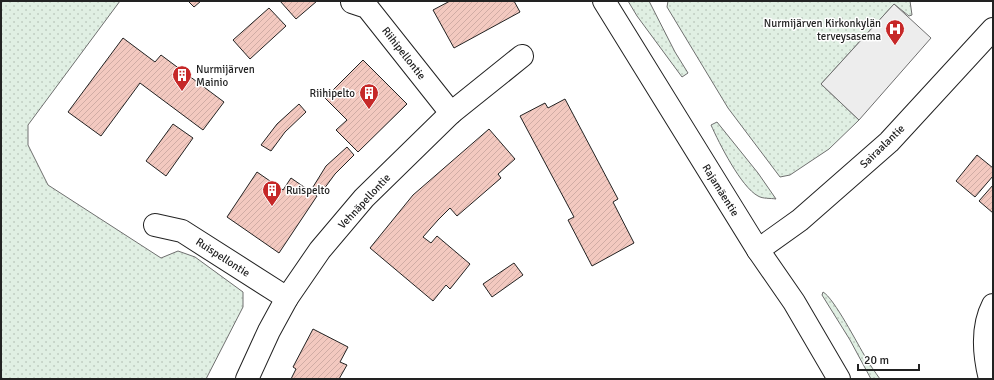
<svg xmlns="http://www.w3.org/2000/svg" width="994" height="380" font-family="Signika,sans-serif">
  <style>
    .grass { fill: url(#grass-dots); stroke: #6f6f6f }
    .parking { fill: #ededed; stroke: #6f6f6f }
    .building { fill: url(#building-hatch); stroke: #222 }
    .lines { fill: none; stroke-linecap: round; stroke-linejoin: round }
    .minor-casing { stroke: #222; stroke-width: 24 }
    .major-casing { stroke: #222; stroke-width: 24 }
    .minor { stroke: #fff; stroke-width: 22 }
    .major { stroke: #fff; stroke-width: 22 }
    .labels { text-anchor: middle; stroke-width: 3; stroke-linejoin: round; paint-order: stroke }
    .poi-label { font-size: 11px; fill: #222; stroke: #fff; text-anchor: end }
    .street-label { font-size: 11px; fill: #222; stroke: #fff }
  </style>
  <defs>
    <pattern id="grass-dots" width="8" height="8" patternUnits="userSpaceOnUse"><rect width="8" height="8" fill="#e0efe3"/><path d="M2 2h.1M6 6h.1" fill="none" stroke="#c0cdc2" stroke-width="1.8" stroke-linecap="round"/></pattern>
    <pattern id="building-hatch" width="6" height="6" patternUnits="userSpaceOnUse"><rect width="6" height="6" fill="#f3c9c0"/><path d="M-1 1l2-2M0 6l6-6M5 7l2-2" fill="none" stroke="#d0aca5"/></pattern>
  </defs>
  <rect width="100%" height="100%" fill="#fff"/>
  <g class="grass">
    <path d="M1,1H120L28,125V145L48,185L161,258L178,251L195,257L243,292V307L206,379H1Z"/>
    <path d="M628,1H649L675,52L688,73L682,77L637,16Z"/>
    <path d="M668,1H910L912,15L909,16L894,4L821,84L859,120L829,149L790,175L780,177L728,108L667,7Z"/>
    <path d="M717,122L758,173L776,199C770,198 763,199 758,196C741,187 719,143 711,125Z"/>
    <path d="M823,292C834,298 858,345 866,358C870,365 875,372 880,379H871L850,340L822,295Z"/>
  </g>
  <path class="parking" d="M894,4L931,38L859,120L821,84Z"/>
  <g class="building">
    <path d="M188,1H201L194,7Z"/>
    <path d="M280,1H317L296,19Z"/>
    <path d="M450,1H514L520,12L454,48L433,10Z"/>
    <path d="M269,8L286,26L250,59L233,40Z"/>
    <path d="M123,38L155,62L161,55L224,102L203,130L140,83L101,136L68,112Z"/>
    <path d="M363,60L407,104L358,152L336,130L347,120L325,98Z"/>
    <path d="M565,99L618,199L613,202L634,243L592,266L568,220L574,217L520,116L545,103L548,108Z"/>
    <path d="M299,104L306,112L285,132L271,151L261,145L277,124Z"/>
    <path d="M173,124L193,138L166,176L146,161Z"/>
    <path d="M489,129L515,159L498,174L501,178L457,216L450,208L438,220L423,237L431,243L437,236L470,264L450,289L446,285L433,301L370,248L413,195Z"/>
    <path d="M347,147L354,155L335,174L321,193L313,187L326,166Z"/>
    <path d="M977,155L993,168V176L975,197L956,181Z"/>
    <path d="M257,172L283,190L291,178L317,196L279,253L227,217Z"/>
    <path d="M993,185V213L979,201Z"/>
    <path d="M514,263L523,275L492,297L483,284Z"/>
    <path d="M313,329L348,347L340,362L347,365L339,379H291L296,369L293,367Z"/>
  </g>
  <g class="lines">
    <defs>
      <g id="minor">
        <path d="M352,2L367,7L451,113"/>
        <path d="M155,225L182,231L287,298"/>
        <path d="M758,250L800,220L889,142L993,29"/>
        <path d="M247,379L269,331L287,298L320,250L364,198L451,113L522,56"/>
        <path d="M990,379C984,355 981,328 993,305"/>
      </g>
      <path id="major" d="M604,1L758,250L794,302L839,379"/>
    </defs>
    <use href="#minor" class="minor-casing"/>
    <use href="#major" class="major-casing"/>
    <use href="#minor" class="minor"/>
    <use href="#major" class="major"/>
  </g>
  <defs>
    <symbol id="hospital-pin" viewBox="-11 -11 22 30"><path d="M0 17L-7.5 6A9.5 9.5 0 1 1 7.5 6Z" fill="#c62828" stroke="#fff"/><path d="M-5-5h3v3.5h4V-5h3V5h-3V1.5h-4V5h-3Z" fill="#fff"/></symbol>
    <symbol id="building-pin" viewBox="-11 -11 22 30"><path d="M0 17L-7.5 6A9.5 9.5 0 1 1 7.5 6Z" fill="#c62828" stroke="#fff"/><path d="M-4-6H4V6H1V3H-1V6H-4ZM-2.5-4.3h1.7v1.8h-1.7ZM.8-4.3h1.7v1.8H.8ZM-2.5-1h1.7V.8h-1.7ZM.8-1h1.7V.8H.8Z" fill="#fff"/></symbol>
  </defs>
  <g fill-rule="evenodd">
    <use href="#hospital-pin" x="884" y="18" width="22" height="30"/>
    <use href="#building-pin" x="171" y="64" width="22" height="30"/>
    <use href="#building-pin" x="358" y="82" width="22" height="30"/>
    <use href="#building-pin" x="261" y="179" width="22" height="30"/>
  </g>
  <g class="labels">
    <g class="poi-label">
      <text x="881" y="27">Nurmijärven Kirkonkylän<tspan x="881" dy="13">terveysasema</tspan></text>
      <text x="196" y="73" text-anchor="start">Nurmijärven<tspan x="196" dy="13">Mainio</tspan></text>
      <text x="355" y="97">Riihipelto</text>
      <text x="286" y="194" text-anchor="start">Ruispelto</text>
    </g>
    <g class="street-label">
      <text transform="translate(404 53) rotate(52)" y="4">Riihipellontie</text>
      <text transform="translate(882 146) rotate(-44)" y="4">Sairaalantie</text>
      <text transform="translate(721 190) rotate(58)" y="4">Rajamäentie</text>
      <text transform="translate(364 201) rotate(-47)" y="4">Vehnäpellontie</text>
      <text transform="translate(223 257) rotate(33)" y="4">Ruispellontie</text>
    </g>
  </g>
  <rect width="994" height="380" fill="none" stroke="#222222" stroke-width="4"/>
  <path d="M858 364v6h61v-6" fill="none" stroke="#222222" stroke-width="2"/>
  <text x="864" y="364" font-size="12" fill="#222222" stroke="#ffffff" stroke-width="3" paint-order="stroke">20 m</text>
</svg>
